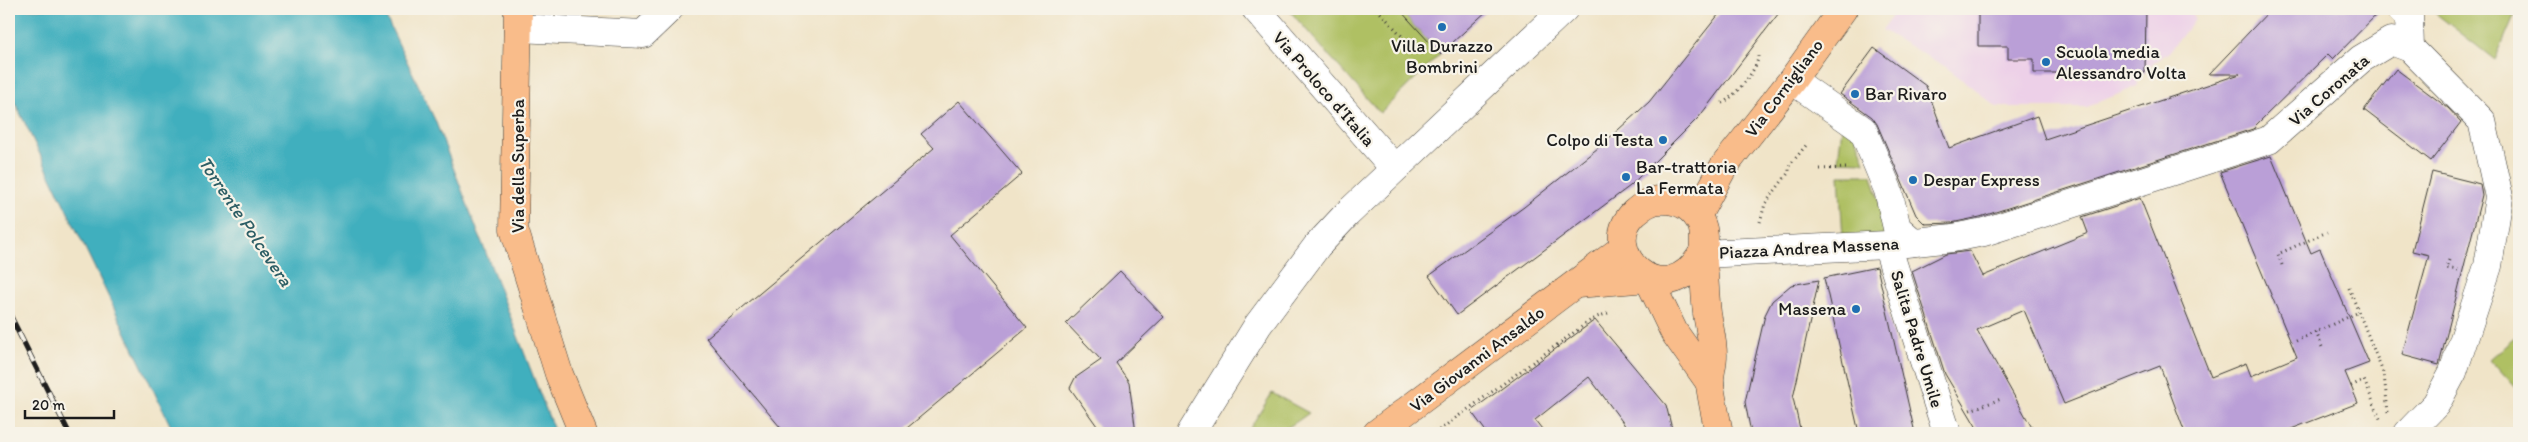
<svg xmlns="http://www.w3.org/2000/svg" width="2528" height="442" font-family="Itim,sans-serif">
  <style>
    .built { fill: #edd0e8 }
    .green { fill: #afc063; stroke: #666e40 }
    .water { fill: #41afbe; stroke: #2e666d }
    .building { fill: #ba9fd7 }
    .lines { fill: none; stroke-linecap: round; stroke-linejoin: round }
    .minor-casing { stroke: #3c3a36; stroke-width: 29 }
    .major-casing { stroke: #3c3a36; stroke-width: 29 }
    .path { stroke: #3c3a36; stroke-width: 3; stroke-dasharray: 1 4; stroke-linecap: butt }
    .minor { stroke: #fff; stroke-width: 28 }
    .major { stroke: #f9bc8a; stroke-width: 28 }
    .rail-casing { stroke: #1c1c1c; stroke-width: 5.5 }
    .rail { stroke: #f7f3e8; stroke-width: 4; stroke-dasharray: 11; stroke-linecap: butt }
    .poi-dot { fill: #1f6fb2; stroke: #f7f3e8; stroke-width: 2 }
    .labels { text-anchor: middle; stroke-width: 4.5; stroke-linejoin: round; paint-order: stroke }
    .poi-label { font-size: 18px; fill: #1c1c1c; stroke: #f7f3e8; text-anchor: start }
    .street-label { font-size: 18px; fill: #1c1c1c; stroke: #f7f3e8 }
    .water-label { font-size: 19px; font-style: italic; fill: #2d5e65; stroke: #f7f3e8 }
  </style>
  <rect width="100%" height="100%" fill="#f7f3e8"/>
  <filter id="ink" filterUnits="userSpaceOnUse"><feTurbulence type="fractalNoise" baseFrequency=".02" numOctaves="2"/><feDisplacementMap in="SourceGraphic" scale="10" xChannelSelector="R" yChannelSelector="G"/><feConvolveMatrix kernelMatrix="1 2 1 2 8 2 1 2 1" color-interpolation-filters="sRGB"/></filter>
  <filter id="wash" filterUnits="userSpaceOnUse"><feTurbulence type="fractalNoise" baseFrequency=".0096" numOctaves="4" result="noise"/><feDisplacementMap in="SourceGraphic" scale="20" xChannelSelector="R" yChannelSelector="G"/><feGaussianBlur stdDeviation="1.12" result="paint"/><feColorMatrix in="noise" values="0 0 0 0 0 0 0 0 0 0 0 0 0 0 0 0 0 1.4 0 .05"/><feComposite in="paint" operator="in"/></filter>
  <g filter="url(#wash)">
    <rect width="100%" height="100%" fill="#f0e4c8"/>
    <path class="built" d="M1897,9H2185L2196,18L2169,52L2137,75L2138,86L2087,107H1997L1946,67L1882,30Z"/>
    <g class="green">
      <path d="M1288,9H1399L1440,54L1380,113Z"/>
      <path d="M2430,9H2517L2495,60Z"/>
      <path d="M1842,127L1856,136L1865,162L1838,161Z"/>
      <path d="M1839,175H1872L1889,236L1843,238Z"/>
      <path d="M2519,334V387L2517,389L2490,359Z"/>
      <path d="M1272,393L1309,413C1292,425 1272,442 1250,428Z"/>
    </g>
    <path class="water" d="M9,9H382L435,120L555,433H174L9,90Z"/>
    <g id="blocks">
      <g class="building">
        <path d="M1399,9H1489L1440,54Z"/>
        <path d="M1723,9H1782L1699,117L1630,186L1457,315L1429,276L1524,207L1598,148L1649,102Z"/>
        <path d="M1978,9H2146L2145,73H2034V59H2008V46H1978Z"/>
        <path d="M2271,9H2382L2333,59L2328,54L2255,126L2256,128L1980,217L1951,223L1925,224L1916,215L1877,124L1872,117L1840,94L1874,48L1926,86L1949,148L2037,116L2045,139L2240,74H2209Z"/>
        <path d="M2396,69L2448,108L2461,122L2431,161L2364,110Z"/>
        <path d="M959,101L1022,174L950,235L1027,328L901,433H785L706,338L934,148L921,134Z"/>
        <path d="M2271,156L2311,253L2320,249L2369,363L2345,372L2358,403L2281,433H2185L2160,366L2064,404L2024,310L1977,330L2035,433H1980L1945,374L1912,271L1946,254L1970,251L1983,276L2088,233L2082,217L2140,198L2211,377L2246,363L2251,376L2297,357L2220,172Z"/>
        <path d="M2432,172L2480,184L2482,195L2439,365L2402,355L2429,255L2412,251Z"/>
        <path d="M1877,267L1911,416L1915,433H1859L1824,278Z"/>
        <path d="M1120,271L1164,317L1116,363L1129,382L1136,433H1102L1070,388L1075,378L1101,360L1066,323Z"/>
        <path d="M1819,280L1793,398L1801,433H1751L1745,402L1765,315L1772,301L1791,285Z"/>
        <path d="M1595,320L1666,405L1673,433H1627L1624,424L1589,377L1535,420L1545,433H1487L1471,411Z"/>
      </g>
    </g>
  </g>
  <g filter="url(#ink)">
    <use href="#blocks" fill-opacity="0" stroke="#3c3a36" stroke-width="1"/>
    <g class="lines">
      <defs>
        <g id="minor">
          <path d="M1256,9L1394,168"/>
          <path d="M2401,9L2409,17L2410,48"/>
          <path d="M518,28L643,34L669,9"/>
          <path d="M1792,80L1863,130L1888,190L1897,228L1913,242"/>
          <path d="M1887,245L1947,433"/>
          <path d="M1702,254L1887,245L1953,238L1984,232L2269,140L2361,59L2391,41L2410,48L2482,121L2499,197L2488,266L2453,372L2436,404L2408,433"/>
          <path d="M1191,433L1258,325L1317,246L1347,214L1564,9"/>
        </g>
        <g id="major">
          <path d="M518,9L514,229L559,374L583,433"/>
          <path d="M1697,216L1724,166L1792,80L1843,9"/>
          <path d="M1702,254C1663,319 1596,250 1634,213C1642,206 1650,200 1661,200C1678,199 1693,207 1701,223C1707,236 1702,250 1703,264C1705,280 1705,297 1707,313C1709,327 1713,341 1713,355C1713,365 1709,375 1710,385C1712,401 1716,417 1719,433"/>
          <path d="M1648,278L1674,332L1710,383"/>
          <path d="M1577,284L1648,278"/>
          <path d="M1377,433L1623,248"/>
        </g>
      </defs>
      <use href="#minor" class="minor-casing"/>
      <use href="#major" class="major-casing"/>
      <g class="path">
        <path d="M1377,9L1412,47"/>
        <path d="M1722,103C1733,99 1759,68 1758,56"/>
        <path d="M1820,169L1848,168"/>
        <path d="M1760,222L1765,204L1789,172V166L1808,143"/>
        <path d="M2449,260L2446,268L2458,270"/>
        <path d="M2282,265L2278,254L2327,232"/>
        <path d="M2349,288L2384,375L2388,412"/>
        <path d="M2316,332L2322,347"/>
        <path d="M2296,341L2359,312"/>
        <path d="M2351,386L2364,380L2381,421"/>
        <path d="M1970,410L2001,399"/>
        <path d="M1435,433L1594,318L1611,312"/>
      </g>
      <use href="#minor" class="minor"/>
      <use href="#major" class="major"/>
      <defs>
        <path id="rail" d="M9,313L69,433"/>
      </defs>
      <use href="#rail" class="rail-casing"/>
      <use href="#rail" class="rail"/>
    </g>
  </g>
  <g class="poi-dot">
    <circle cx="1442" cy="27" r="5"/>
    <circle cx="2046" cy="62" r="5"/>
    <circle cx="1855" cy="94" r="5"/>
    <circle cx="1663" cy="140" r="5"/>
    <circle cx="1626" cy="177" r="5"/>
    <circle cx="1913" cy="180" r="5"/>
    <circle cx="1856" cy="309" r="5"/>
  </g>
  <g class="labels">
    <g class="poi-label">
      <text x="1442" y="52" text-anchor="middle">Villa Durazzo<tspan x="1442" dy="21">Bombrini</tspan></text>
      <text x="2056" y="58">Scuola media<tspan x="2056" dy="21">Alessandro Volta</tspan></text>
      <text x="1865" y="100">Bar Rivaro</text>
      <text x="1653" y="146" text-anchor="end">Colpo di Testa</text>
      <text x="1636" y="173">Bar-trattoria<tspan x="1636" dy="21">La Fermata</tspan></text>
      <text x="1923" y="186">Despar Express</text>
      <text x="1846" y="315" text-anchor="end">Massena</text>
    </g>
    <g class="street-label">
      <text transform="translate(1784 88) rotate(-53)" y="6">Via Cornigliano</text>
      <text transform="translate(1324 89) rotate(49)" y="6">Via Proloco d'Italia</text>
      <text transform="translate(2329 90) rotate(-41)" y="6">Via Coronata</text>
      <text transform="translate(518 166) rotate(-90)" y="6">Via della Superba</text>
      <text transform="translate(1809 248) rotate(-3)" y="6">Piazza Andrea Massena</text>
      <text transform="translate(1917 339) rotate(73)" y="6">Salita Padre Umile</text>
      <text transform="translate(1477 359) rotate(-37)" y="6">Via Giovanni Ansaldo</text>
    </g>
    <g class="water-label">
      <text transform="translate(246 221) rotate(56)" y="7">Torrente Polcevera</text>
    </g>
  </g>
  <rect width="2528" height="442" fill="none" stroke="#f7f3e8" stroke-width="30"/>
  <path d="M25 410v8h89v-8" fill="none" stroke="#1c1c1c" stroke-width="2.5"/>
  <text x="32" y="410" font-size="15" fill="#1c1c1c" stroke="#f7f3e8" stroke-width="4" paint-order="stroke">20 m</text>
</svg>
